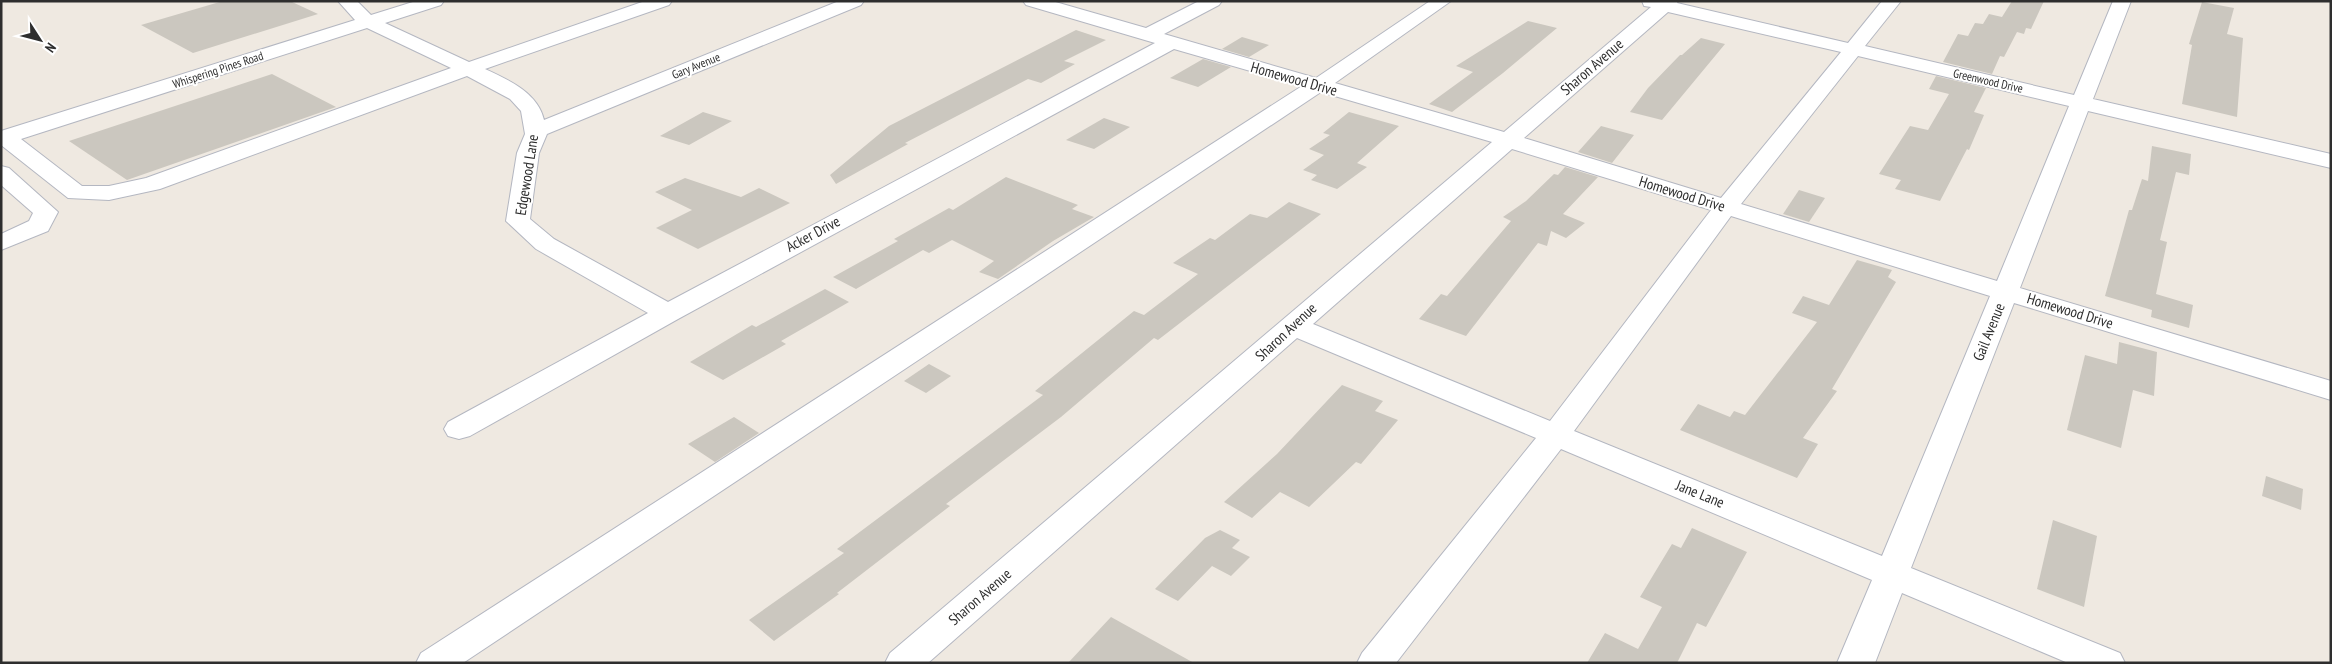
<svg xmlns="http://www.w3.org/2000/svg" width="2332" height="664" font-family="'PT Sans Narrow',sans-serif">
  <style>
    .building { fill: #cbc7bf }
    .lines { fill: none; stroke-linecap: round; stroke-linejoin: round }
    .minor-casing { stroke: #b4b7c1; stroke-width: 2 }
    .minor { fill: #fff; fill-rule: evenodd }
    .labels { text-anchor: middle; stroke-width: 4; stroke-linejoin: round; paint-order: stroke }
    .far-street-label { font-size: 12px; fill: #2e2e2e; stroke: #fff }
    .street-label { font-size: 15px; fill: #2e2e2e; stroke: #fff }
  </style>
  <rect width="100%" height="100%" fill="#efe9e1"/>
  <g class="building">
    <path d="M223,1H290L318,14L193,53L141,25Z"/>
    <path d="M2012,1H2044L2031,29L2026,28L2024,34L2017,32L2004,57L2000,56L1992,74L1943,62L1958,34L1968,36L1975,23L1983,24L1989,14L2002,17Z"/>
    <path d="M2202,2L2234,8L2227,34L2243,38L2237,117L2182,104L2192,45L2189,44Z"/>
    <path d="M1528,21L1557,28L1503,73L1452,112L1429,104L1473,72L1456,66Z"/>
    <path d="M1076,30L1106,40L1064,61L1075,64L1041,83L1028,79L905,143L908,144L836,184L830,175L889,126Z"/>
    <path d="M1242,37L1269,45L1249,57L1222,49Z"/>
    <path d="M1701,38L1725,44L1662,120L1630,112L1648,88L1680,55H1682Z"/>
    <path d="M1203,59L1231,67L1198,87L1170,78Z"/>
    <path d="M272,74L336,107L127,180L69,141Z"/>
    <path d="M1936,76L1986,88L1974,112L1984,115L1969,150L1967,149L1940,201L1895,189L1901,180L1879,174L1910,126L1928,130L1949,94L1929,89Z"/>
    <path d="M703,112L732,121L689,145L660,136Z"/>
    <path d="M1349,112L1399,126L1357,163L1367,167L1337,189L1311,180L1317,175L1303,170L1324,155L1309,149L1330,135L1323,133Z"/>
    <path d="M1104,118L1130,127L1094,149L1066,140Z"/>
    <path d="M1601,126L1634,135L1612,163L1578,152Z"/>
    <path d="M2152,146L2191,154L2189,175L2176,172L2160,240L2167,242L2156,294L2193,305L2189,328L2151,317L2152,310L2105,296L2129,210H2132L2142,179L2148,181Z"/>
    <path d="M1565,167L1598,177L1563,214L1585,223L1566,238L1551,231L1547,246L1538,243L1466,336L1419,319L1441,294L1447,296L1511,221L1503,217L1526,201L1554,174L1558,175Z"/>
    <path d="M1006,177L1078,205L1072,209L1094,217L1053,241L998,279L979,272L994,261L952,240L929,253L923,250L856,289L833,277L898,241L894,239L949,208L953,210Z"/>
    <path d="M685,178L741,197L759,188L790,203L698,249L656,228L692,210L655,192Z"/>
    <path d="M1799,190L1825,198L1809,222L1783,214Z"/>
    <path d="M1289,202L1321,214L1158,340L1154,338L1061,417L946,504L950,506L837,593L839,594L774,641L749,620L844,553L837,549L1043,395L1035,391L1134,311L1144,315L1198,274L1173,263L1210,238L1215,240L1250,214L1267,218Z"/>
    <path d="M1857,260L1892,270L1888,277L1896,282L1832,389L1837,391L1803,438L1818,444L1797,478L1680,430L1698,404L1730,417L1734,411L1745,415L1817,322L1792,313L1803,296L1829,305Z"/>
    <path d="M825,289L849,302L781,341L786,344L723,380L690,362L752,325L756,327Z"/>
    <path d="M2119,342L2157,352L2154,396L2133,390L2121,448L2067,430L2085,355L2117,364Z"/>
    <path d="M929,364L951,376L926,393L904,381Z"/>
    <path d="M1342,385L1383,401L1375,411L1398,420L1361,464L1356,462L1309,507L1280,492L1252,518L1224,502L1277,454Z"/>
    <path d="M734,417L759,433L715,462L688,444Z"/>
    <path d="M2266,476L2303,489L2301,510L2262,496Z"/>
    <path d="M2053,520L2097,536L2084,607L2037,589Z"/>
    <path d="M1692,528L1747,552L1706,627L1697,623L1677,663H1587L1605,633L1638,649L1662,607L1640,597L1672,544L1681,548Z"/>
    <path d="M1220,530L1240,540L1232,548L1250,557L1231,576L1212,566L1178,601L1155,589L1205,538Z"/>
    <path d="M1111,617L1194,663H1068Z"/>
  </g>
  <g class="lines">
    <defs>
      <g id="minor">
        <path d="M338,1H357L371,15L416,1H444L441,5L385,23L469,62L645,1H672L669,5L485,69C509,80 538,93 544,120L839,1H864L861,5L547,134L539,153L530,219L554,239L668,302L1155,43L1026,5L1023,1H1052L1146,28L1199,1H1222L1219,5L1164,34L1316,78L1430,1H1451L1335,83L1504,132L1651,7L1644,6L1642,1H1678L1677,3L1848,43L1882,1H1901L1865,46L2074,95L2113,1H2131L2093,99L2331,154V168L2088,111L2020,288L2331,381V400L2014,303L1911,568L2120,653L2125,663H2068L1902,593L1875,663H1837L1872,580L1561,449L1396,663H1357L1362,653L1536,438L1297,338L928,663H885L890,653L1492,142L1321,92L463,663H416L421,653L1302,86L1174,49L678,319L470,436L459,439L448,436L444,429L448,422L648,313L536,249L506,221L517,153L525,134L521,111L510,99L467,76L160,189L109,200L68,198L1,145V131L355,20ZM1668,12L1841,52L1721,198L1524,138ZM367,28L451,68L146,178L109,186H82L21,139ZM1858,56L2069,106L1997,281L1741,204ZM1512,149L1711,210L1550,421L1313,324ZM1731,216L1990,296L1882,556L1574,431Z"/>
        <path d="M1,166L9,168L58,212L48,231L1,250V234L29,221L33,213L1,185Z"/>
      </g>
    </defs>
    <use href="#minor" class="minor-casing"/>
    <use href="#minor" class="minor"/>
  </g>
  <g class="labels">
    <g class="far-street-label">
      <text transform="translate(696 66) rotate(-22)" y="4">Gary Avenue</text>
      <text transform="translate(218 70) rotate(-18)" y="4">Whispering Pines Road</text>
      <text transform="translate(1988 81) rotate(13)" y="4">Greenwood Drive</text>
    </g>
    <g class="street-label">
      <text transform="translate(1592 67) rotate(-41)" y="5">Sharon Avenue</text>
      <text transform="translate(1294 79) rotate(16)" y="5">Homewood Drive</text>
      <text transform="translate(527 175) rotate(-81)" y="5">Edgewood Lane</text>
      <text transform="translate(1682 194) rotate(17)" y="5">Homewood Drive</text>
      <text transform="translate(813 234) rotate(-28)" y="5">Acker Drive</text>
      <text transform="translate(2070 311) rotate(17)" y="5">Homewood Drive</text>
      <text transform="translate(1286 332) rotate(-43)" y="5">Sharon Avenue</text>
      <text transform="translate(1989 332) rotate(-68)" y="5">Gail Avenue</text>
      <text transform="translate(1700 494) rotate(22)" y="5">Jane Lane</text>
      <text transform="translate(980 597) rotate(-41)" y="5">Sharon Avenue</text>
    </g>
  </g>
  <rect width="2332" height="664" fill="none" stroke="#2e2e2e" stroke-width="5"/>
  <g transform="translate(40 40) rotate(126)" stroke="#ffffff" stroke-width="4" paint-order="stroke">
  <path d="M0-4L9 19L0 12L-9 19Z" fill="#2e2e2e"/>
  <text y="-8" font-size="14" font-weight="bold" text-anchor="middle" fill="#2e2e2e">N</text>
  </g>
</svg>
